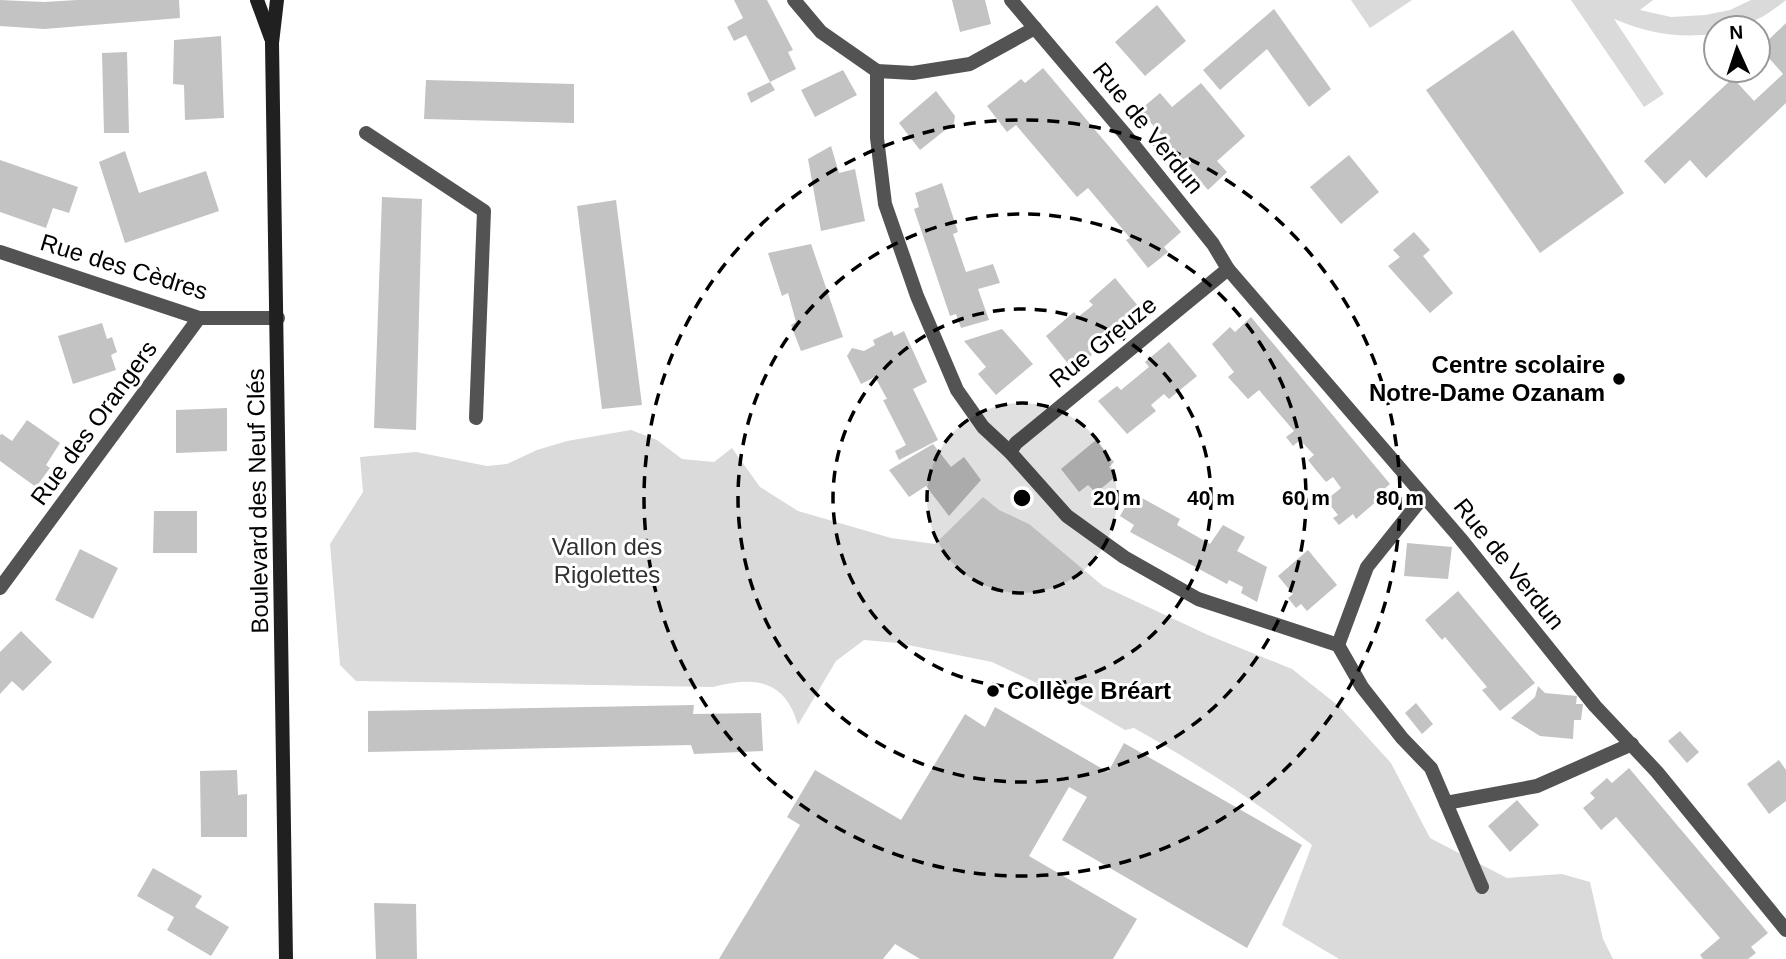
<svg xmlns="http://www.w3.org/2000/svg" width="1786" height="959" font-family="Helvetica,sans-serif">
  <style>
    .green { fill: #dadada }
    .building { fill: #c3c3c3 }
    .lines { fill: none; stroke-linecap: round; stroke-linejoin: round }
    .service { stroke: #535353; stroke-width: 14 }
    .minor { stroke: #535353; stroke-width: 14 }
    .secondary { stroke: #202020; stroke-width: 14 }
    .ring { fill: none; stroke: #000; stroke-width: 3.5; stroke-dasharray: 12 9 }
    .poi-dot { fill: #000; stroke: #fff; stroke-width: 2.5 }
    .labels { text-anchor: middle; stroke-width: 6; stroke-linejoin: round; paint-order: stroke }
    .street-label { font-size: 24px; fill: #000; stroke: #fff }
    .poi-label { font-size: 24px; font-weight: bold; fill: #000; stroke: #fff; text-anchor: end }
    .park-label { font-size: 24px; fill: #313131; stroke: #fff }
    .centre { fill: #000; stroke: #fff; stroke-width: 3.5 }
    .ring-label { font-size: 21px; text-anchor: middle; font-weight: bold; fill: #000; stroke: #fff; stroke-width: 6; stroke-linejoin: round; paint-order: stroke }
  </style>
  <rect width="100%" height="100%" fill="#fff"/>
  <g class="green">
    <path d="M1351,0H1412L1370,28Z"/>
    <path d="M1571,0H1653L1640,10L1671,17L1705,15L1730,10L1751,0H1786C1762,19 1746,28 1716,28V34C1676,38 1651,34 1614,19L1664,94L1644,107Z"/>
    <path d="M631,430L657,440L682,459L714,462L732,448L760,487L798,511L891,538L935,544L983,497L999,510L1029,524L1103,586L1208,635L1292,669L1340,707L1391,763L1430,838L1507,878L1562,874L1590,882L1603,939L1613,959H1339L1282,925L1312,845C1256,801 1196,763 1134,728L1125,730L1075,701L992,662L898,643L864,640L836,661L798,725C785,679 754,676 713,687L356,681L340,665L330,544L363,492L360,457L416,452L487,466L507,464L537,450L567,441Z"/>
  </g>
  <g class="building">
    <path d="M0,0L44,2L77,0H179L180,18L44,29L0,26Z"/>
    <path d="M734,0H767L793,50L788,52L796,69L770,82L746,35L734,41L727,27L743,18Z"/>
    <path d="M952,0H985L991,24L960,32Z"/>
    <path d="M1157,5L1186,41L1145,76L1115,42Z"/>
    <path d="M1274,9L1331,89L1309,107L1267,49L1220,90L1203,70Z"/>
    <path d="M1786,23V103L1706,178L1690,160L1665,184L1644,161L1733,78L1754,101L1783,74L1760,48Z"/>
    <path d="M1513,30L1624,193L1540,253L1426,90Z"/>
    <path d="M221,36L224,118L185,120L184,85L173,84L174,40Z"/>
    <path d="M127,52L129,133H104L102,53Z"/>
    <path d="M1043,68L1181,232L1164,247L1168,252L1148,268L1126,240L1130,238L1088,188L1077,197L1016,125L1007,132L987,106L1021,79L1025,83Z"/>
    <path d="M843,70L857,95L815,117L801,90Z"/>
    <path d="M426,80L574,84V123L424,119Z"/>
    <path d="M770,82L775,90L751,103L747,93Z"/>
    <path d="M1201,83L1245,136L1217,161L1227,172L1208,190L1140,110L1160,93L1172,107Z"/>
    <path d="M936,91L955,116L954,123L920,150L899,123Z"/>
    <path d="M831,146L839,173L855,169L865,221L821,231L808,159Z"/>
    <path d="M125,151L139,193L206,171L219,211L125,243L99,162Z"/>
    <path d="M1349,155L1379,192L1341,224L1310,187Z"/>
    <path d="M0,160L78,187L69,213L53,208L46,228L0,212Z"/>
    <path d="M942,183L958,232L953,234L966,272L993,264L1000,283L978,289L989,320L961,328L956,314L950,316L914,209L919,207L915,193Z"/>
    <path d="M382,197L422,199L416,430L374,428Z"/>
    <path d="M616,200L642,405L602,409L577,206Z"/>
    <path d="M1414,232L1430,250L1423,256L1453,293L1430,313L1388,266L1400,257L1393,250Z"/>
    <path d="M811,244L843,337L801,351L791,325L796,322L788,293L782,296L768,253Z"/>
    <path d="M1115,278L1143,312L1120,332L1115,326L1104,335L1088,349L1092,355L1073,370L1046,336L1074,312L1078,317L1093,305L1089,301Z"/>
    <path d="M1251,317L1390,484L1383,490L1385,494L1356,519L1353,514L1339,525L1333,518L1338,515L1326,500L1341,488L1333,477L1326,482L1315,469L1308,460L1314,455L1300,440L1293,446L1286,437L1294,431L1259,390L1248,399L1228,377L1234,372L1212,344L1230,327L1235,332Z"/>
    <path d="M102,323L107,339L112,337L117,352L111,355L116,370L73,384L58,336Z"/>
    <path d="M1002,329L1033,364L996,395L978,374L986,367L964,341Z"/>
    <path d="M892,331L894,336L904,331L927,382L913,389L938,440L899,460L895,451L906,445L883,400L887,399L875,377L861,384L847,356L852,348L864,351L875,345L873,340Z"/>
    <path d="M1169,342L1197,376L1169,399L1164,394L1158,399L1151,405L1156,411L1127,434L1098,401L1117,386L1121,390L1149,367L1145,362Z"/>
    <path d="M227,408V451L176,453V410Z"/>
    <path d="M27,420L60,443L46,465L50,468L36,487L0,461V435L2,434L12,441Z"/>
    <path d="M1096,440L1114,462L1109,467L1116,476L1096,493L1088,485L1079,492L1061,469Z"/>
    <path d="M933,444L951,467L964,457L981,480L949,516L926,486L909,497L889,470Z"/>
    <path d="M1133,493L1180,519L1177,525L1210,544L1223,525L1245,537L1237,551L1267,567L1257,602L1241,593L1243,587L1229,580L1227,584L1130,532L1134,525L1120,516Z"/>
    <path d="M154,511H197V553H153Z"/>
    <path d="M1407,543L1452,547L1448,579L1404,576Z"/>
    <path d="M80,549L118,568L93,619L55,600Z"/>
    <path d="M1308,550L1337,585L1307,611L1301,604L1296,608L1288,598L1293,594L1278,576Z"/>
    <path d="M1458,591L1535,683L1500,711L1482,690L1487,687L1445,637L1442,640L1425,620Z"/>
    <path d="M21,631L52,662L23,691L12,681L0,694V652Z"/>
    <path d="M1538,686L1545,693L1577,696L1576,704H1583L1581,720H1574L1573,739L1540,736L1511,718L1535,697Z"/>
    <path d="M1416,703L1433,724L1422,734L1405,713Z"/>
    <path d="M694,705L693,714L761,713L763,751L694,754L691,745L368,752V711Z"/>
    <path d="M995,707L1108,772L1124,743L1302,845L1247,948L1062,840L1087,797L1069,787L1029,856L1137,919L1113,959H920L895,944L883,959H719L800,825L787,817L815,770L901,820L965,714L985,727Z"/>
    <path d="M1680,731L1699,752L1687,763L1668,741Z"/>
    <path d="M1779,760L1786,770V801L1769,814L1747,784Z"/>
    <path d="M1629,768L1768,933L1751,947L1756,953L1748,959H1703L1700,955L1720,938L1616,817L1601,830L1583,808L1595,798L1590,793L1607,778L1612,783Z"/>
    <path d="M237,770L238,795L247,794V837H201L200,771Z"/>
    <path d="M1517,800L1539,825L1510,852L1488,826Z"/>
    <path d="M153,868L202,896L195,907L229,927L211,956L167,930L174,917L137,896Z"/>
    <path d="M374,903L416,904L417,959H376Z"/>
  </g>
  <g class="lines">
    <path class="service" d="M366,133L484,211L476,418"/>
    <g class="minor">
      <path d="M794,0L821,32L877,71L913,73L970,64L1035,28"/>
      <path d="M1011,0L1124,133L1213,244L1228,269L1460,538L1595,706L1657,772L1786,930"/>
      <path d="M877,71V138L885,204L917,296L957,390L983,427L1010,452L1067,516L1124,557L1198,599L1338,645L1362,687L1402,738L1431,768L1482,887"/>
      <path d="M0,252L199,318H278"/>
      <path d="M1010,452L1016,443L1228,269"/>
      <path d="M0,588L199,318"/>
      <path d="M1338,645L1367,567L1423,497"/>
      <path d="M1446,803L1537,786L1632,744"/>
    </g>
    <g class="secondary">
      <path d="M257,0L271,38"/>
      <path d="M277,0L272,43L286,959"/>
    </g>
  </g>
  <circle cx="1022" cy="498" r="95" fill="#000" fill-opacity=".12"/>
  <g class="ring">
    <circle cx="1022" cy="498" r="95"/>
    <circle cx="1022" cy="498" r="189"/>
    <circle cx="1022" cy="498" r="284"/>
    <circle cx="1022" cy="498" r="378"/>
  </g>
  <g class="poi-dot">
    <circle cx="1619" cy="379" r="7"/>
    <circle cx="993" cy="691" r="7"/>
  </g>
  <g class="labels">
    <g class="street-label">
      <text transform="translate(1148 128) rotate(51)" y="8">Rue de Verdun</text>
      <text transform="translate(124 267) rotate(17)" y="8">Rue des Cèdres</text>
      <text transform="translate(1103 342) rotate(-39)" y="8">Rue Greuze</text>
      <text transform="translate(94 423) rotate(-54)" y="8">Rue des Orangers</text>
      <text transform="translate(258 501) rotate(-91)" y="8">Boulevard des Neuf Clés</text>
      <text transform="translate(1509 564) rotate(51)" y="8">Rue de Verdun</text>
    </g>
    <g class="poi-label">
      <text x="1605" y="373">Centre scolaire<tspan x="1605" dy="28">Notre-Dame Ozanam</tspan></text>
      <text x="1007" y="699" text-anchor="start">Collège Bréart</text>
    </g>
    <g class="park-label">
      <text x="607" y="555">Vallon des<tspan x="607" dy="28">Rigolettes</tspan></text>
    </g>
  </g>
  <circle cx="1022" cy="498" r="10" class="centre"/>
  <g class="ring-label">
    <text x="1117" y="505">20 m</text>
    <text x="1211" y="505">40 m</text>
    <text x="1306" y="505">60 m</text>
    <text x="1400" y="505">80 m</text>
  </g>
  <g transform="translate(1737 49) rotate(357)"><circle r="33" fill="#ffffff" stroke="#999999" stroke-width="2"/>
  <path d="M0-5L12 26L0 18L-12 26Z" fill="#000000"/>
  <text y="-10" font-size="19" font-weight="bold" text-anchor="middle" fill="#000000">N</text>
  </g>
</svg>
